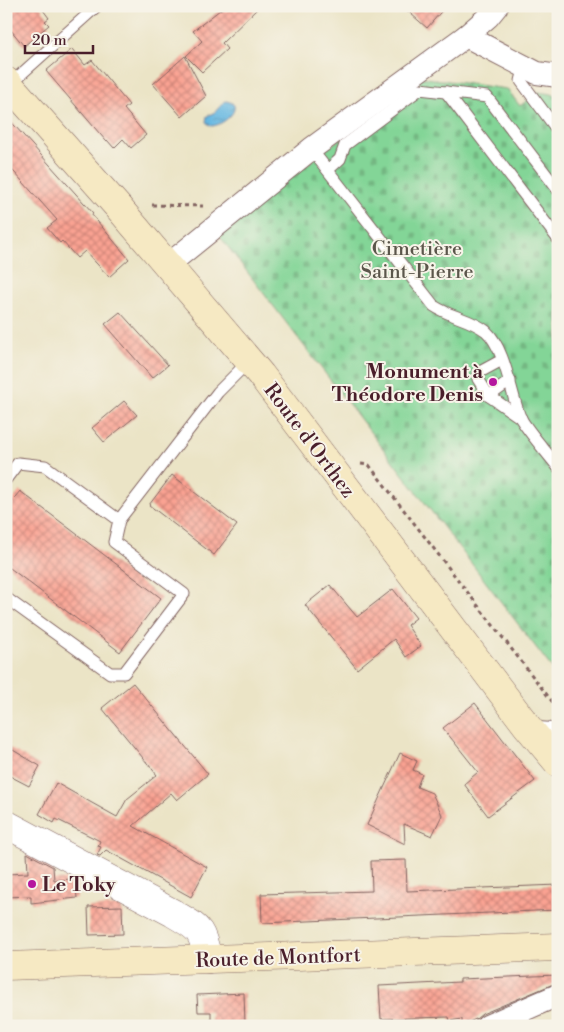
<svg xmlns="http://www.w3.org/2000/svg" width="564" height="1032" font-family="'Libre Bodoni',serif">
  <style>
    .cemetery { fill: url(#cemetery-stones); stroke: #667a61 }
    .water { fill: url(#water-ripples); stroke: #586c86 }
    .building { fill: url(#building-cross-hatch) }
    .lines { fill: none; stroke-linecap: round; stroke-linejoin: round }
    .service-casing { stroke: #826461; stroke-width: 13 }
    .minor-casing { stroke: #826461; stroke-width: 24 }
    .tertiary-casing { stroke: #826461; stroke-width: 29 }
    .secondary-casing { stroke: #826461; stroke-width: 29 }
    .path { stroke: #826461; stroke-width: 3; stroke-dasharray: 4 4; stroke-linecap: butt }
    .service { stroke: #fff; stroke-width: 11 }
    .minor { stroke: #fff; stroke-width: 22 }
    .tertiary { stroke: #fff; stroke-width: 28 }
    .secondary { stroke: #f6e9c3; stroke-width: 28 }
    .poi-dot { fill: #b5179e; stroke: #f7f3e8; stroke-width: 2 }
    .labels { text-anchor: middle; stroke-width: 4; stroke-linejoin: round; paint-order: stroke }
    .park-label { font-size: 20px; fill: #5b564b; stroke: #f7f3e8 }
    .poi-label { font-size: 20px; font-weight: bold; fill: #4a1f2b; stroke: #f7f3e8; text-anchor: end }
    .street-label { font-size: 20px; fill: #4a1f2b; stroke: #f7f3e8 }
  </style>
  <defs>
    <pattern id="cemetery-stones" width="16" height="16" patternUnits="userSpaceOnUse" patternTransform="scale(1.25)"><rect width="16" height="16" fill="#83d597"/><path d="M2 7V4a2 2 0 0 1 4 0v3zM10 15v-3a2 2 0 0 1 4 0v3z" fill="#73b682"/></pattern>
    <pattern id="water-ripples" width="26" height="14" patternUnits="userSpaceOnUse" patternTransform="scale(1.25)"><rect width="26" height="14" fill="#66b8e2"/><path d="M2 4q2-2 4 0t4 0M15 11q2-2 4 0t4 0" fill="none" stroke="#5695b7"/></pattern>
    <pattern id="building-cross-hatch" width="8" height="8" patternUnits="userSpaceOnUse" patternTransform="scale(1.25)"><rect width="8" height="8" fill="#faa292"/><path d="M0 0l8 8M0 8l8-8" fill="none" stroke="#cc8377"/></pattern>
  </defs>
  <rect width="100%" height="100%" fill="#f7f3e8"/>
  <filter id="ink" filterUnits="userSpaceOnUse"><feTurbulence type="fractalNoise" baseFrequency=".02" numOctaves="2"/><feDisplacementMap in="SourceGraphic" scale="10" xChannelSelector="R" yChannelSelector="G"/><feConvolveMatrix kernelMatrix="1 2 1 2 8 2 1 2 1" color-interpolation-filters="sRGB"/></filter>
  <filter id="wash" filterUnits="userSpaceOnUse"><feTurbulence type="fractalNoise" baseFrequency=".0096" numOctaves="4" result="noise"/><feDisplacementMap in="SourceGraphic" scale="20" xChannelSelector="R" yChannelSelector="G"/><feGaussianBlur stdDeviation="1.12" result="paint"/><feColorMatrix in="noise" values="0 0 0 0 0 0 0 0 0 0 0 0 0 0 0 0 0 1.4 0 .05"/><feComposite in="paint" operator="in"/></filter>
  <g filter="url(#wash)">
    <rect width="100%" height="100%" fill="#ebe4c6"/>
    <path class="cemetery" d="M419,77L507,89L520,106L538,92L558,95V676L218,234Z"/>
    <path class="water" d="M225,101C247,103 225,126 211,126L206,122L207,116L215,112Z"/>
    <g id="blocks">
      <g class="building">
        <path d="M6,6H40L49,18L45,21L49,25L24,46L6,24Z"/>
        <path d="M225,6H260L222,43L227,49L202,72L186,56L202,41L193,31Z"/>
        <path d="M402,6H446L427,28Z"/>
        <path d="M72,49L85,65L92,60L129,105L124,109L146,135L131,148L123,139L114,148L107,140L106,141L46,71Z"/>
        <path d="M185,56L206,96L182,117L153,84Z"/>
        <path d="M6,116L93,213L92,215L129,259L109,277L85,251L77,258L62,241L60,243L47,228L57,220L6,163Z"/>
        <path d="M120,312L168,365L152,378L105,324Z"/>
        <path d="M124,401L137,415L104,442L92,428Z"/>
        <path d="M172,475L237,525L214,555L149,505Z"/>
        <path d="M20,491L161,598L120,652L6,565V508Z"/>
        <path d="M330,585L357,617L393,589L416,618L407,625L421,646L406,657L394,639L357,669L305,605Z"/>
        <path d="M133,683L208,774L177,800L171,793L133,826L207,867L191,897L106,850L100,856L97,855L101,847L98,846L100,841L56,819L54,823L39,814L56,783L117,817L127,799L157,775L102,708Z"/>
        <path d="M475,703L535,781L488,816L464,784L478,772L443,728Z"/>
        <path d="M6,746L40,766L29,786L6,774Z"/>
        <path d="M400,753L417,761L413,770L422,774L417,787L432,793L442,815L432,836L404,824L405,844L367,825Z"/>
        <path d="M27,853L53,867L54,880L75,879L77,898L31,903V896L6,897V874L28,873Z"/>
        <path d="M406,860L407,891L558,885V910L262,923L261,894L372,891L371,861Z"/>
        <path d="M122,906L123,934L89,935L88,907Z"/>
        <path d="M558,975V982L482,1014L476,1019L462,1025V1019L450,1021L449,1017L381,1019L379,986L460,982V979Z"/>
        <path d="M244,993L245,1024L243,1026H211V1012H198L197,995Z"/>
      </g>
    </g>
  </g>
  <g filter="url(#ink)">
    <use href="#blocks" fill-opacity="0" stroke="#826461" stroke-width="1"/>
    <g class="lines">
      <defs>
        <g id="service">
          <path d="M525,66L521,81L558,131"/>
          <path d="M9,85L97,6"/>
          <path d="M446,92L558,239"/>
          <path d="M311,149L434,306C450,317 471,319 486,331C505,348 511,394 520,417C526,429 548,454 558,467"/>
          <path d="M328,170L340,159L345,145L420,89L487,97L558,190"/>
          <path d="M502,360L478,373V379L489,396L521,418"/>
          <path d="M489,396L510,381"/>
          <path d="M6,479L18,463L45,466L119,520"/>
          <path d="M6,598L110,673H124L184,594L114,542L119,520L218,392L249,361"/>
          <path d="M532,727L558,729"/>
        </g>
        <g id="minor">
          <path d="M466,36L488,17L497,6"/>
          <path d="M168,265L311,149L466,36L537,73L558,76"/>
          <path d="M487,1026L558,995"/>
        </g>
        <path id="tertiary" d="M6,824L173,913C199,929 201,927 208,959"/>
        <g id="secondary">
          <path d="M6,81L118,207L261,375L527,726L558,763"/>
          <path d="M6,966L558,947"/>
        </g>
      </defs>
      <use href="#service" class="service-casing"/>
      <use href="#minor" class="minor-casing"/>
      <use href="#tertiary" class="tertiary-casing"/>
      <use href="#secondary" class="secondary-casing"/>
      <g class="path">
        <path d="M152,205L203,206"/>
        <path d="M361,464L369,465L558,709"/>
      </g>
      <use href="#service" class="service"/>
      <use href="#minor" class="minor"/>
      <use href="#tertiary" class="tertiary"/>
      <use href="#secondary" class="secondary"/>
    </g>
  </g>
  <g class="poi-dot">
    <circle cx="493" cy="382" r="5"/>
    <circle cx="32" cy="884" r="5"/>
  </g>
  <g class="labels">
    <g class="park-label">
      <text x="417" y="255">Cimetière<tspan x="417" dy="23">Saint-Pierre</tspan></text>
    </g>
    <g class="poi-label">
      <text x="483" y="378">Monument à<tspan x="483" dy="23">Théodore Denis</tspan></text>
      <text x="42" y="891" text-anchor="start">Le Toky</text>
    </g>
    <g class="street-label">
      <text transform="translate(310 440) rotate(53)" y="7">Route d'Orthez</text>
      <text transform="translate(278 957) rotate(-2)" y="7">Route de Montfort</text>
    </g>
  </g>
  <rect width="564" height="1032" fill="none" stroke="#f7f3e8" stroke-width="25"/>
  <path d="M25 45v8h68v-8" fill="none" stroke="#4a1f2b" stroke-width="2.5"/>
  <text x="32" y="45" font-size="15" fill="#4a1f2b" stroke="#f7f3e8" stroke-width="4" paint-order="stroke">20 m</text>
</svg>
